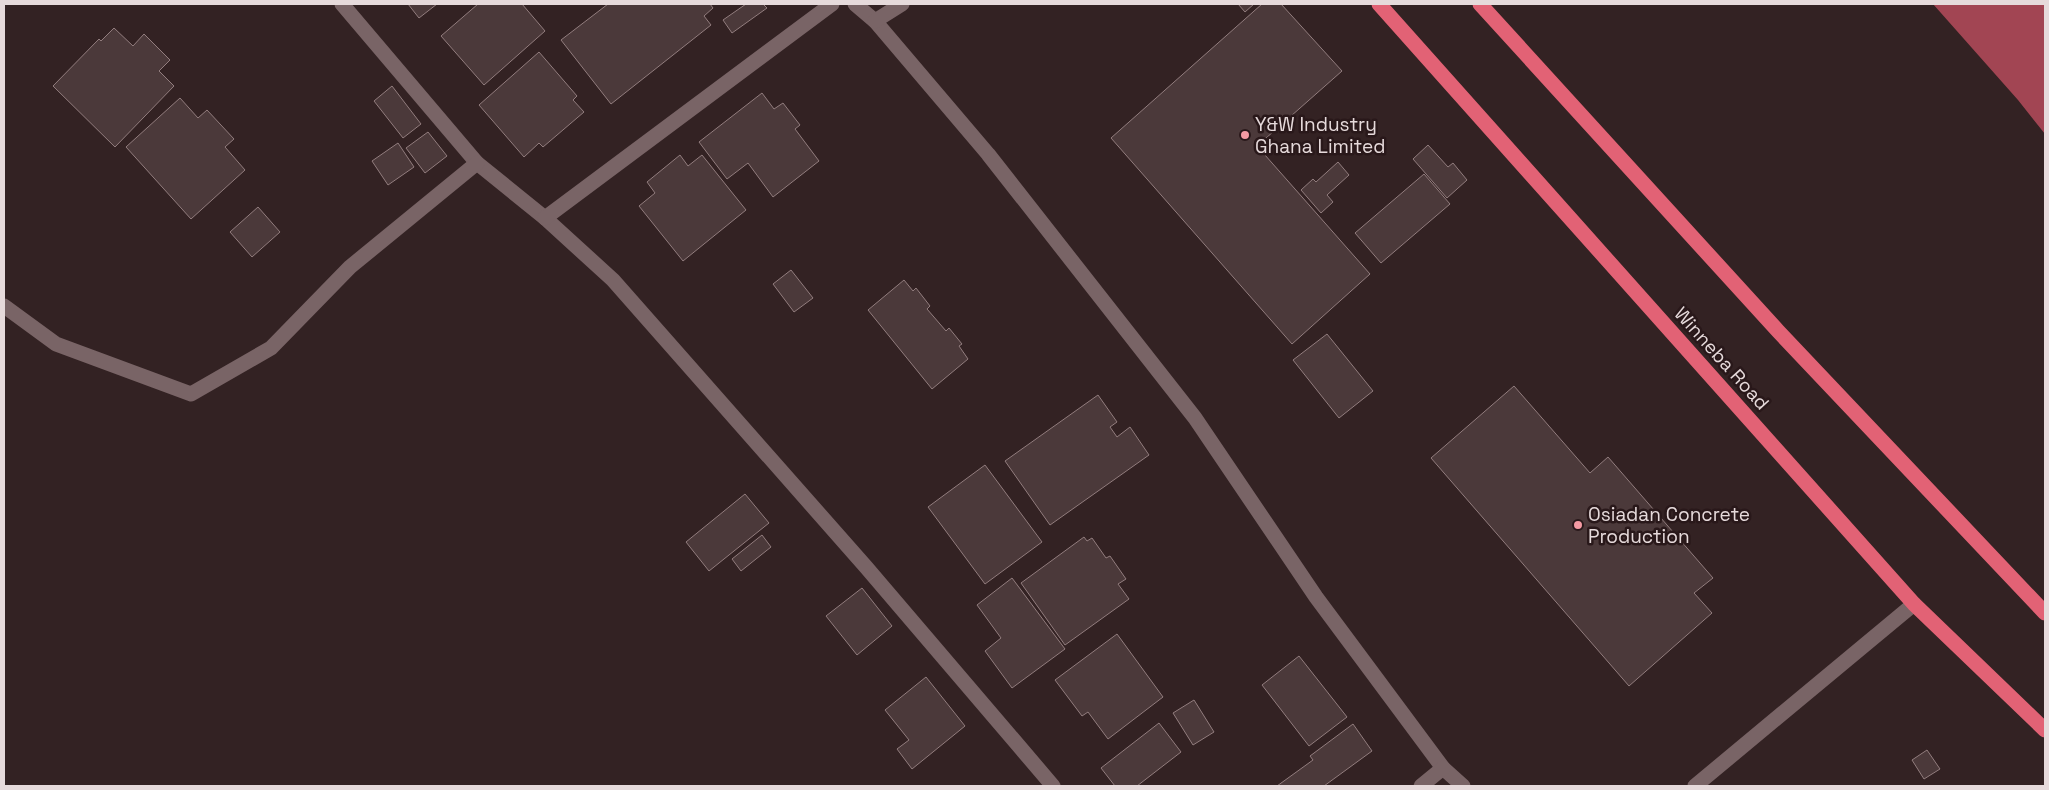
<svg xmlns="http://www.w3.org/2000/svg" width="2049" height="790" font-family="'Space Grotesk',sans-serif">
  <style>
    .water { fill: #a24553 }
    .building { fill: #4b393a; stroke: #927d7e }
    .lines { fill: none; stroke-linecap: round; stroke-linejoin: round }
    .minor { stroke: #796466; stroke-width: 15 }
    .highway { stroke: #e26275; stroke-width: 15 }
    .poi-dot { fill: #f49aa3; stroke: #29181a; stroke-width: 2 }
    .labels { text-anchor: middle; stroke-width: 5; stroke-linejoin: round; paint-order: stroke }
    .poi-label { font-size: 19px; fill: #e6dadb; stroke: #29181a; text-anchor: start }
    .street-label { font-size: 19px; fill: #e6dadb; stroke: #29181a }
  </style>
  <rect width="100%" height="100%" fill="#332223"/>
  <path class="water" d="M1933,4H2045V134L2018,100Z"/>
  <g class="building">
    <path d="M408,4H437L419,18Z"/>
    <path d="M478,4H522L545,31L484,85L441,36Z"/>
    <path d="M608,4H710L713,8L704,16L711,25L611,104L561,40Z"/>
    <path d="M746,4H763L767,8L732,33L723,20Z"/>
    <path d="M1238,4H1254L1245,12Z"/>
    <path d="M1262,4H1281L1342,71L1257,146L1370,274L1292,344L1111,138Z"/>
    <path d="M114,28L133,46L144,34L170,60L159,71L174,86L115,147L53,86L99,39L101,41Z"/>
    <path d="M539,52L577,96L573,100L584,112L543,147L539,143L524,157L479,105Z"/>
    <path d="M392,86L421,124L403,138L374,101Z"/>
    <path d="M762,93L774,109L783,103L800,125L795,129L819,161L773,197L748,163L727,179L699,142Z"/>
    <path d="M180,98L198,118L207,110L234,139L225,147L245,170L191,219L126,147Z"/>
    <path d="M428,132L447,156L425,173L406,148Z"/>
    <path d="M398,143L414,167L388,185L372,161Z"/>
    <path d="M1428,145L1448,167L1453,163L1467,180L1447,198L1413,159Z"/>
    <path d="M680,155L688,166L702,155L746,210L683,261L639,206L655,193L647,182Z"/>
    <path d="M1338,162L1349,175L1327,195L1333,202L1321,213L1301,190L1313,179L1316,182Z"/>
    <path d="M1424,174L1450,204L1381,263L1355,233Z"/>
    <path d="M258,207L280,232L252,257L230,232Z"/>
    <path d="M791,270L813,298L794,312L773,284Z"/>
    <path d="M904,280L913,291L916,288L930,306L927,309L946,331L949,328L962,344L959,346L968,359L932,389L868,310Z"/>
    <path d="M1327,334L1373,391L1339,418L1293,360Z"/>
    <path d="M1514,386L1590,473L1608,457L1713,578L1694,593L1712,613L1629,686L1431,458Z"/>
    <path d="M1098,395L1117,422L1110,427L1117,437L1130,427L1149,455L1050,525L1005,461Z"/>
    <path d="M985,465L1042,542L985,584L928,507Z"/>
    <path d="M745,494L769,523L709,571L686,542Z"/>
    <path d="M762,535L771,547L741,571L732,559Z"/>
    <path d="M1084,537L1087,541L1092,538L1106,558L1110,556L1126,579L1118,584L1129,599L1065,645L1021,583Z"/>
    <path d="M1012,578L1065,649L1012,688L985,651L1001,638L977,605Z"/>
    <path d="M862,588L892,626L857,655L826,616Z"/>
    <path d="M1117,634L1163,697L1108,739L1088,712L1082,716L1055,680Z"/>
    <path d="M1299,656L1347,717L1309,746L1262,685Z"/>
    <path d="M926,677L965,726L912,769L897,749L909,740L885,710Z"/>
    <path d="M1194,700L1214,732L1193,745L1173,713Z"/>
    <path d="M1159,723L1181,752L1137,786H1115L1101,768Z"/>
    <path d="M1353,724L1372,751L1324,786H1277L1313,760L1310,756Z"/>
    <path d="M1927,750L1940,769L1924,779L1912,760Z"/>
  </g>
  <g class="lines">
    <g class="minor">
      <path d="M342,4L477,163L545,218L613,280L866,567L1053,786"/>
      <path d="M855,4L875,21L988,154L1195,418L1316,597L1443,768L1463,786"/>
      <path d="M875,21L902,4"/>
      <path d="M545,218L832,4"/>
      <path d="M4,306L56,344L191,394L271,348L350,267L477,163"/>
      <path d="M1421,786L1443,768"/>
      <path d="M1695,786L1914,604"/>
    </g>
    <g class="highway">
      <path d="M1379,4L1914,604L2045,730"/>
      <path d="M1480,4L1778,331L2045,613"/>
    </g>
  </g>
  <g class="poi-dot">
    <circle cx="1245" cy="135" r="5"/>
    <circle cx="1578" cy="525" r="5"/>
  </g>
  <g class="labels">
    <g class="poi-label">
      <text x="1255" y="131">Y&amp;W Industry<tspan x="1255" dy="22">Ghana Limited</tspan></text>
      <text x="1588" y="521">Osiadan Concrete<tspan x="1588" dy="22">Production</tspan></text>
    </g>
    <g class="street-label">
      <text transform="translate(1722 358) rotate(48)" y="7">Winneba Road</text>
    </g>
  </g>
  <rect width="2049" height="790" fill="none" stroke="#e6dadb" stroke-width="10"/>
</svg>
